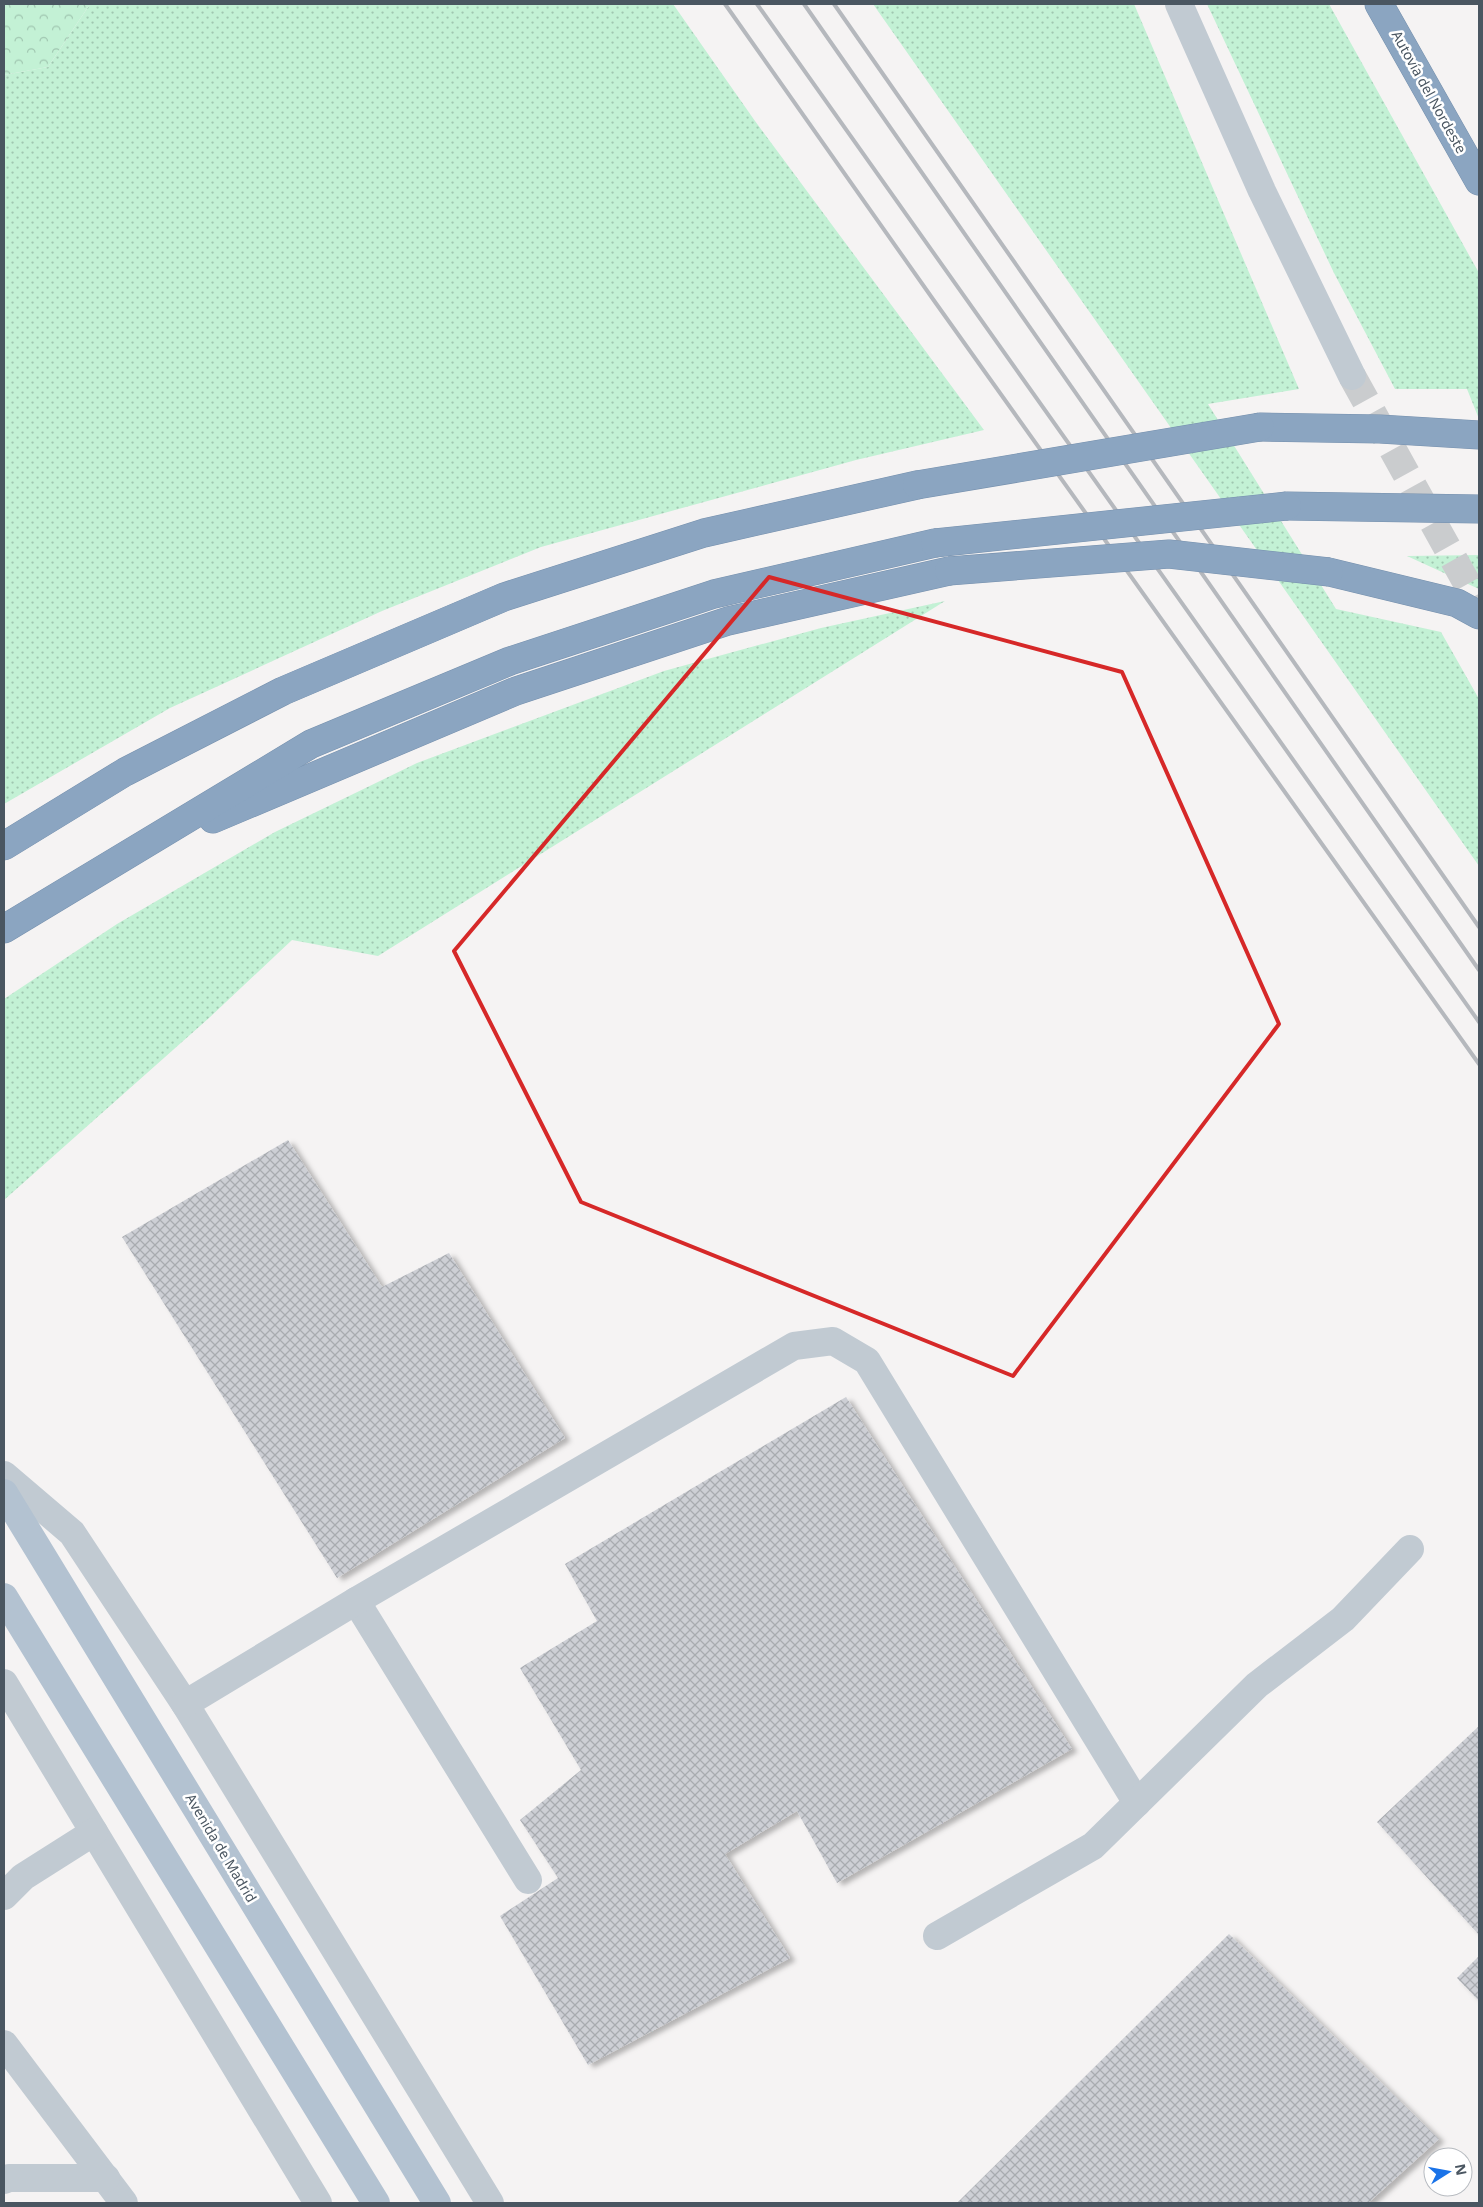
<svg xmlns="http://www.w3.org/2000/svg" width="1483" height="2207" font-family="'Noto Sans',sans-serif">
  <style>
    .grass { fill: url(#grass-dots) }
    .forest { fill: url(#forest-crowns) }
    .building { fill: url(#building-cross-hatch); filter: url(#shadow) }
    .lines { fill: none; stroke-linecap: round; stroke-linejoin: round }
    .minor-tunnel { stroke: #caccce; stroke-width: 28; stroke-dasharray: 28 14; stroke-linecap: butt }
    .highway-casing { stroke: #7690ad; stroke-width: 29 }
    .minor { stroke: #c1cad2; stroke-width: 28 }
    .major { stroke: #b3c2d1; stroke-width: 28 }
    .highway { stroke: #8ba5c1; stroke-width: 28 }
    .rail { stroke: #b5b8bd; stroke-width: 4 }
    .highway-bridge-casing { stroke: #7690ad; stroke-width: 29; stroke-linecap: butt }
    .highway-bridge { stroke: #8ba5c1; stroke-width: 28 }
    .marked { fill: none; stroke: #d62828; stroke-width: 4; stroke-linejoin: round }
    .labels { text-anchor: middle; stroke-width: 5; stroke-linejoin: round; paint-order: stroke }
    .street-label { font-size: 14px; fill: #4a5661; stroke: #fff }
  </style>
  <defs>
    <pattern id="grass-dots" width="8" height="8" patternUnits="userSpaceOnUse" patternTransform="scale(1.25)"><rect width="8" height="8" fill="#c3f1d5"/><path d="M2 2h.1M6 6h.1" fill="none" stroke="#a0c6b0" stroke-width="1.8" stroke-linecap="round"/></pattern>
    <pattern id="forest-crowns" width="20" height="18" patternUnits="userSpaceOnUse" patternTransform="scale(1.25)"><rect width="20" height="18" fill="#c3f1d5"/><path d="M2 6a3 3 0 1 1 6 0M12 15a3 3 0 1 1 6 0" fill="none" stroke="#a0c6b0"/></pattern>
    <pattern id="building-cross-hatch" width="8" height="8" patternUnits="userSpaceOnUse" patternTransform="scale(1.25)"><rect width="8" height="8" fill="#cdcfd5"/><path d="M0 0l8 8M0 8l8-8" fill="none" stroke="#a8abb0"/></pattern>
    <filter id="shadow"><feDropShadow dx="5.5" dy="3" stdDeviation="2.5" flood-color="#0004"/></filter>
  </defs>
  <rect width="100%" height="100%" fill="#f5f3f3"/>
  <g class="grass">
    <path d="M90,4H673L755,121L984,430L856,460L541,547L382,611L170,708L4,804V75L48,67Z"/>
    <path d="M873,4H1134L1299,389L1208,404L1336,609L1441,632L1479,699V866Z"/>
    <path d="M1207,4H1329L1479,273V419L1467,389H1395L1334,273Z"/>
    <path d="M1479,555V589L1407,556Z"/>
    <path d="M945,601L378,956L292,940L209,1018L4,1200V999L117,924L275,832L417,763L664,671L821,628Z"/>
  </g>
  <path class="forest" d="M4,4H90L48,67L4,75Z"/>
  <g class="building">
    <path d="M288,1140L382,1287L449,1253L565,1438L337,1578L122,1237Z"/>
    <path d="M846,1397L1072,1749L837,1883L797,1811L725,1854L790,1958L588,2065L500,1916L558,1878L520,1820L581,1770L520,1668L597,1621L565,1564Z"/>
    <path d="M1479,1726V1935L1377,1822Z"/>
    <path d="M1229,1934L1439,2139L1368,2203H957Z"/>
    <path d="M1479,1956V2001L1457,1978Z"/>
  </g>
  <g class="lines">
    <path class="minor-tunnel" d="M1352,376L1479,605"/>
    <defs>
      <g id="highway">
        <path d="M1379,4L1479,181"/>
        <path d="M1260,427L1380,429L1479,435"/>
        <path d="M1287,506L1479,509"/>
        <path d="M1329,572L1457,603L1479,615"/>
        <path d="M213,819L516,691L728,621L949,571"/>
        <path d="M4,846L125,772L283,691L504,597L704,533L917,485"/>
        <path d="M4,929L311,744L510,661L714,594L935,543"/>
      </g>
    </defs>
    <use href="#highway" class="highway-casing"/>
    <g class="minor">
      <path d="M1179,4L1262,191L1352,376"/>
      <path d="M4,1475L72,1533L185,1704L490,2203"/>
      <path d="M356,1601L528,1880"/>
      <path d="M4,1683L318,2203"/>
      <path d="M185,1704L356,1601L794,1346L833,1341L867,1361L1137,1803"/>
      <path d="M4,1896L23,1877L94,1832"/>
      <path d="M937,1936L1093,1846L1257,1685L1343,1619L1410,1549"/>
      <path d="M4,2044L124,2203"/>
      <path d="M4,2180L9,2178H106"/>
    </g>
    <g class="major">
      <path d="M4,1493L437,2203"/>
      <path d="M4,1597L376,2203"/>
    </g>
    <use href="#highway" class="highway"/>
    <g class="rail">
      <path d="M725,4L935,302L1479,1064"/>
      <path d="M757,4L1479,1022"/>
      <path d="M804,4L1479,970"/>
      <path d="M834,4L1479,927"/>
    </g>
    <defs>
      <g id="highway-bridge">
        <path d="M917,485L1260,427"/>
        <path d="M935,543L1287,506"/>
        <path d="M949,571L1169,554L1329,572"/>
      </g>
    </defs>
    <use href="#highway-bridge" class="highway-bridge-casing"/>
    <use href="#highway-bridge" class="highway-bridge"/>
  </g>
  <path class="marked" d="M769,577L1122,672L1279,1024L1013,1376L581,1202L454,951Z"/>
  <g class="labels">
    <g class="street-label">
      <text transform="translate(1429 92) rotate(61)" y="5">Autovía del Nordeste</text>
      <text transform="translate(221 1848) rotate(59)" y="5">Avenida de Madrid</text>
    </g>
  </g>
  <rect width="1483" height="2207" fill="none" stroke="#4a5661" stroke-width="10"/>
  <g transform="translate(1448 2172) rotate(79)"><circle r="24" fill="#ffffff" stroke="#b7bbc0"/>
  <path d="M0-4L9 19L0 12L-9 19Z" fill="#1a73e8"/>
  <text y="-8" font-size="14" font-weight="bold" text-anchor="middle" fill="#4a5661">N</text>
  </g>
</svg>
